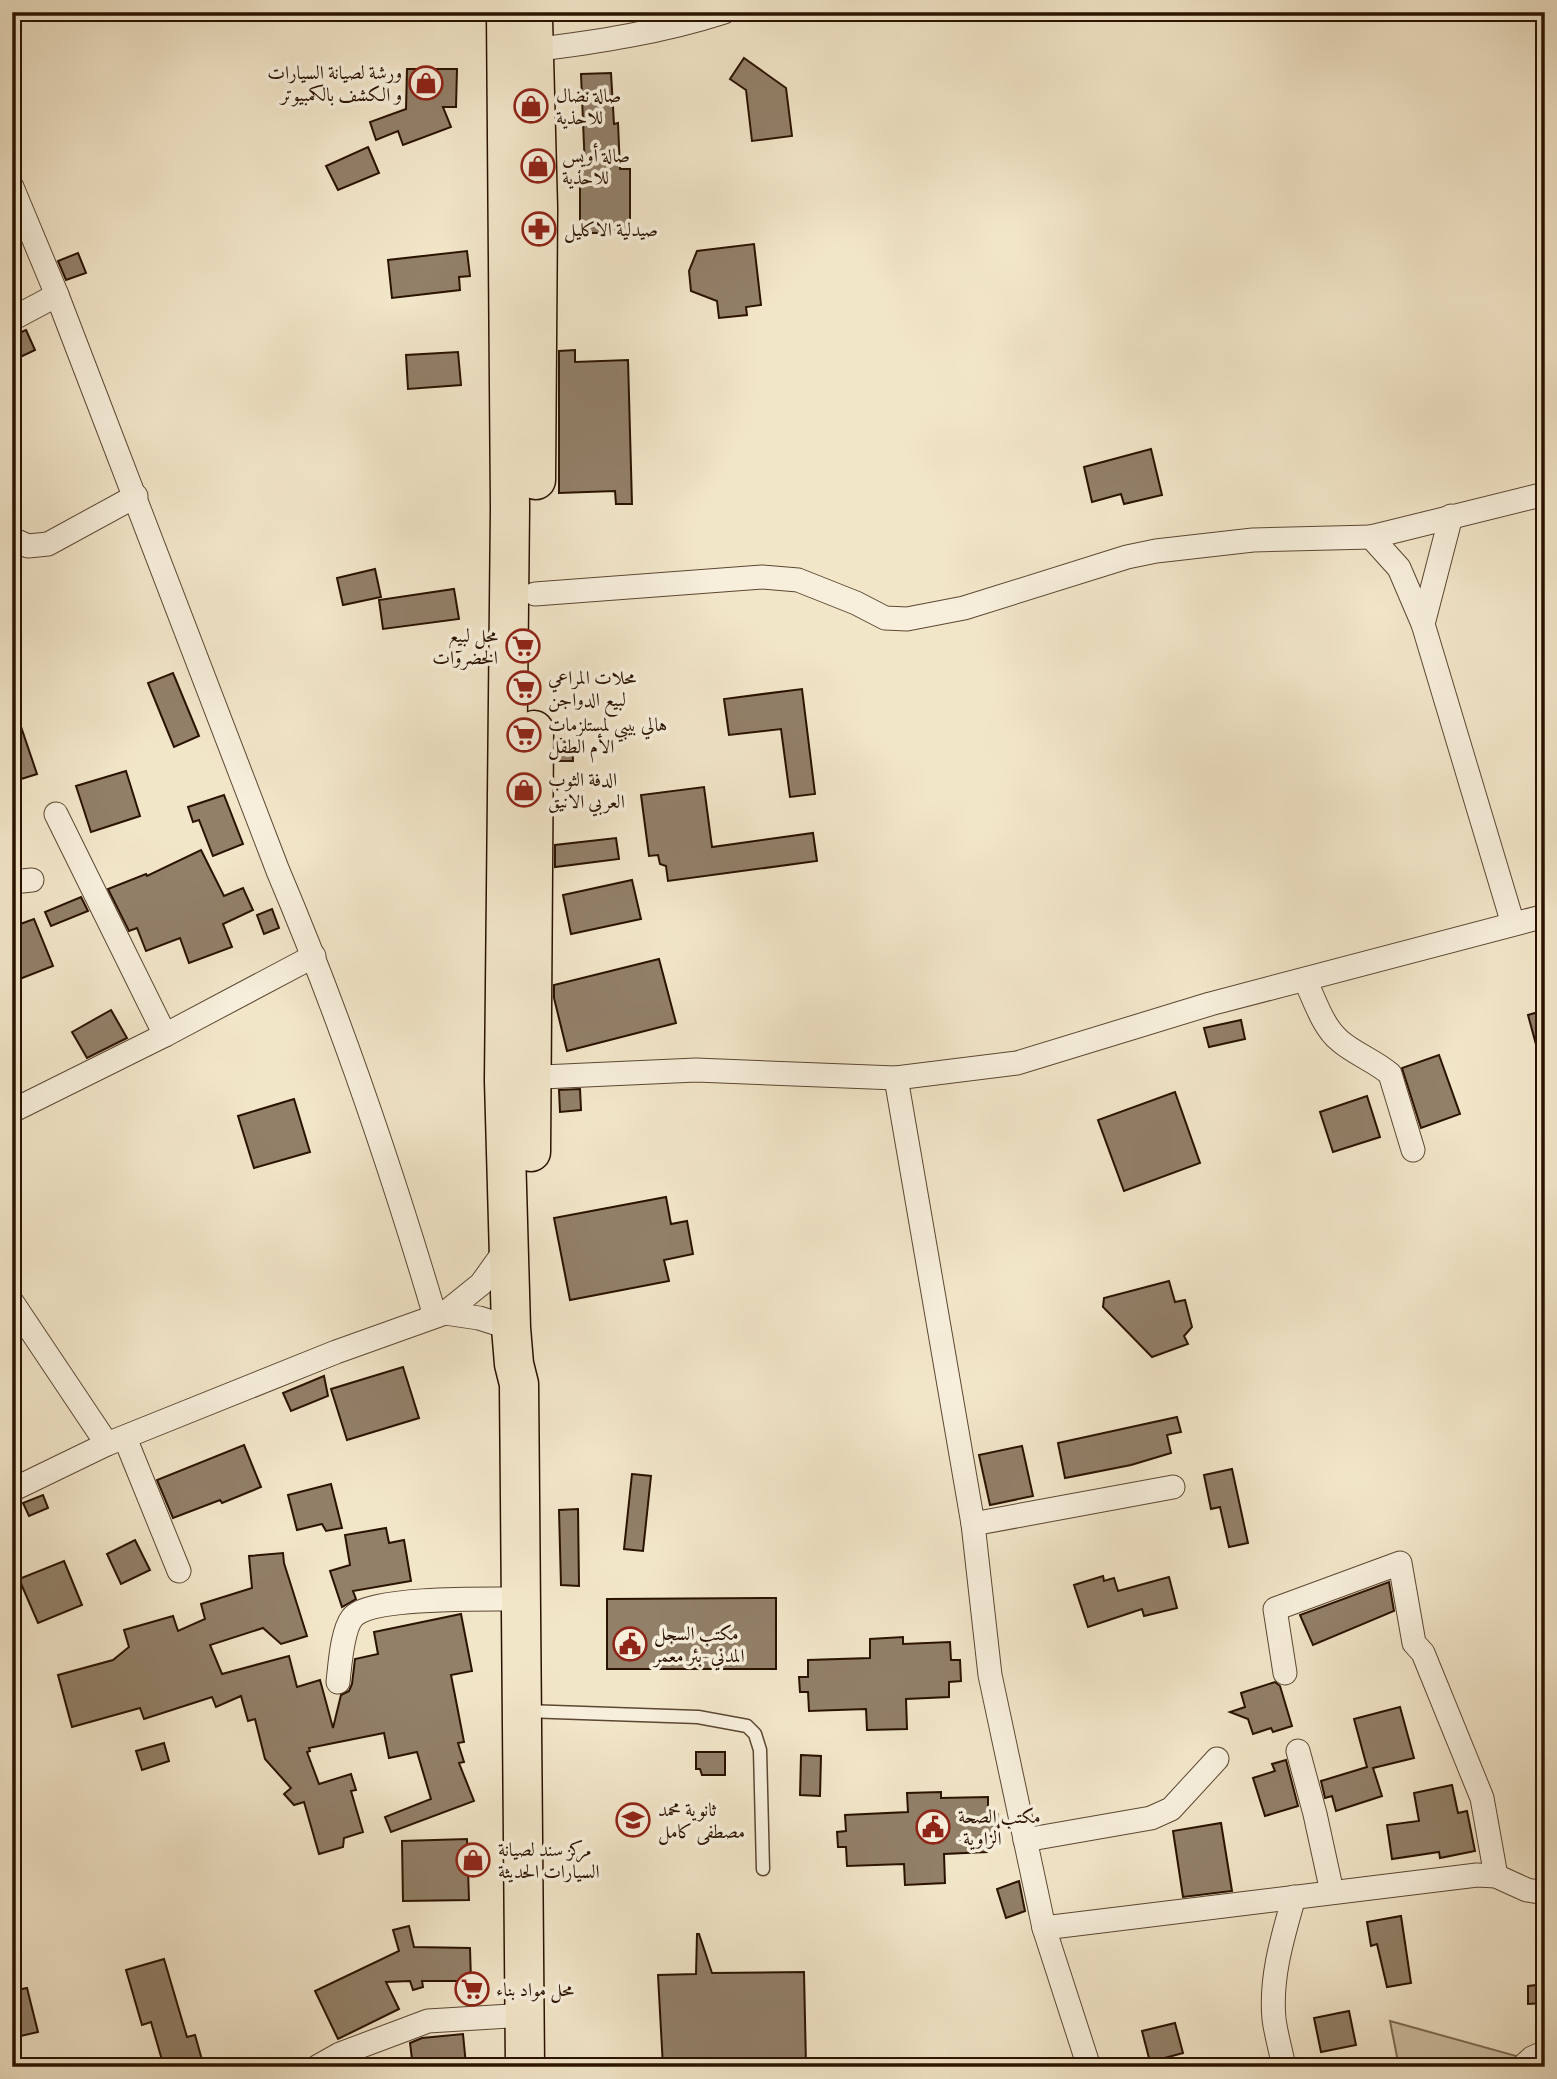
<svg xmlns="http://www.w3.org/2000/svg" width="1557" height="2079" font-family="'IM FELL French Canon',Amiri,serif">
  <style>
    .green { fill: #d0c2a7; stroke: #7d6a54; stroke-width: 2 }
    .building { fill: #928069; stroke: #2a1200; stroke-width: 2 }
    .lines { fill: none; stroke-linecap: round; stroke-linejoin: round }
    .service-casing { stroke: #5c4732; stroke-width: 15 }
    .minor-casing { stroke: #5c4732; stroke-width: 25 }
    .trunk-casing { stroke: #2a1200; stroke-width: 41 }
    .service { stroke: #f7efdc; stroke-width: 12 }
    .minor { stroke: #f7efdc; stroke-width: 23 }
    .trunk { stroke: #f2e6c9; stroke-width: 38 }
    .labels { text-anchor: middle; stroke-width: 7; stroke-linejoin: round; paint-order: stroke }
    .poi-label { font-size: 19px; fill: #2a1200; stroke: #f7efdc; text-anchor: start }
  </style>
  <rect width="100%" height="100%" fill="#f2e6c9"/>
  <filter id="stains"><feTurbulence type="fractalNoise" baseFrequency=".00286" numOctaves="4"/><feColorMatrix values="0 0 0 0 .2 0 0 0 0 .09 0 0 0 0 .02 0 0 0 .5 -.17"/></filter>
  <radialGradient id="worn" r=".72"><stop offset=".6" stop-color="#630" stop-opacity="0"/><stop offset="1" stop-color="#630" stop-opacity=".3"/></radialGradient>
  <path class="green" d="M1390,2021L1545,2064V2067H1399Z"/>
  <g class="building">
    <path d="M744,58L786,88L792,136L752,141L746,90L730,79Z"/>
    <path d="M407,69H457L456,107H443L451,127L403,145L398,131L376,140L370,122L406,109Z"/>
    <path d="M611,73L614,124L618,123L620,169H630V233H580V169H585L581,74Z"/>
    <path d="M368,147L379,173L338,190L326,166Z"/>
    <path d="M754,244L761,305L746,307L747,315L719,318L717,301L691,291L689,271L697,251Z"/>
    <path d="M467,251L470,276L459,277L460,290L392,298L388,260Z"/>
    <path d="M78,253L86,273L66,280L58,261Z"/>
    <path d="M26,330L35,350L12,361V336Z"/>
    <path d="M575,350V362L628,360L632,504H616L615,491L559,493V351Z"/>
    <path d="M458,352L461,385L408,389L406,355Z"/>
    <path d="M1151,449L1162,495L1124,504L1121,494L1092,502L1084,467Z"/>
    <path d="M375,569L381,597L343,605L337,578Z"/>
    <path d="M454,589L459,619L383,629L379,600Z"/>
    <path d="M173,673L199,736L174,747L148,683Z"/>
    <path d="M802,689L815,794L790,797L781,729L729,735L724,699Z"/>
    <path d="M15,709L37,774L12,782V710Z"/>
    <path d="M556,739H572L573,761H556Z"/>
    <path d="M126,771L140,816L91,832L76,786Z"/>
    <path d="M704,787L712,847L813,833L817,861L668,881L666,866L660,864L658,855L649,856L641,795Z"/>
    <path d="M224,795L243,844L213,856L199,820L193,822L188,807Z"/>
    <path d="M616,838L619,859L555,867V845Z"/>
    <path d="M201,850L224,896L243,888L253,910L223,924L232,947L189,963L180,938L146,951L137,928L129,931L108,889L146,874L147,876Z"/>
    <path d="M632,880L641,919L571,934L563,895Z"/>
    <path d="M81,897L88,911L51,926L45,912Z"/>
    <path d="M272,909L279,928L264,934L257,915Z"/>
    <path d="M34,919L53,966L12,982V927Z"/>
    <path d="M659,959L676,1023L567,1051L554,998V985Z"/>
    <path d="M111,1010L127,1038L87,1058L72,1032Z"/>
    <path d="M1545,1010V1058L1540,1059L1528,1015Z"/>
    <path d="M1241,1020L1245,1039L1209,1047L1204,1028Z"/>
    <path d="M1439,1055L1460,1114L1421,1128L1402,1068Z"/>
    <path d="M580,1089L581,1110L560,1112L559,1090Z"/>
    <path d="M1175,1092L1200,1163L1124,1191L1098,1120Z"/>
    <path d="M1367,1096L1380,1137L1333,1152L1320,1112Z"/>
    <path d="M294,1099L310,1152L254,1168L238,1116Z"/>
    <path d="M666,1197L671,1224L687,1221L693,1254L664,1260L669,1281L570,1300L554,1218Z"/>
    <path d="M1169,1281L1175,1302L1185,1300L1192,1327L1184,1336L1188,1344L1152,1357L1103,1307L1104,1298Z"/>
    <path d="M403,1367L419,1418L347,1440L331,1389Z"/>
    <path d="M324,1376L328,1396L291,1411L283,1393Z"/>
    <path d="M1177,1417L1181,1432L1167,1435L1171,1453L1131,1465L1065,1478L1058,1443Z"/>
    <path d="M244,1445L261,1487L222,1503L220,1500L173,1518L157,1480Z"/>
    <path d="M1022,1446L1033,1496L990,1505L979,1455Z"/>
    <path d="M1232,1469L1248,1543L1229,1547L1220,1507L1211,1509L1204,1475Z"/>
    <path d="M632,1474L651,1476L643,1551L624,1549Z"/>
    <path d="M331,1484L342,1528L326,1531L322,1524L297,1530L288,1495Z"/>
    <path d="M43,1495L48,1508L29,1516L23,1503Z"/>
    <path d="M578,1509L579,1586L561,1585L559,1510Z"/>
    <path d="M386,1528L389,1543L404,1540L411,1581L353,1591L356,1599L342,1607L330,1571L350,1565L345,1535Z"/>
    <path d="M135,1540L150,1570L121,1584L107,1554Z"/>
    <path d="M283,1553L284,1563L307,1636L281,1644L263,1628L210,1645L222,1674L289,1656L297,1687L320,1680L333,1728L341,1695L349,1691L352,1684L355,1659L378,1654L374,1632L461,1614L472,1671L451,1675L464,1742L458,1743L464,1762L459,1763L474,1801L391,1832L385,1817L431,1799L417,1752L389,1758L384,1733L309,1748L310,1751L307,1752L319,1784L351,1774L356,1790L351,1791L363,1832L344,1838L343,1847L319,1854L304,1802L294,1805L284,1794L291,1788L265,1759L255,1719L248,1721L241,1696L216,1707L212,1697L144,1719L140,1708L72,1727L58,1675L113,1660L129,1647L124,1630L173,1616L178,1631L205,1619L201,1604L252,1588L249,1556Z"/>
    <path d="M64,1561L82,1605L38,1623L19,1579Z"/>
    <path d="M1103,1576L1104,1581L1114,1578L1118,1591L1169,1577L1177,1608L1144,1616L1142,1609L1088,1627L1074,1585Z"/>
    <path d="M1389,1582L1394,1611L1313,1645L1300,1615Z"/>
    <path d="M776,1598V1669H607V1599Z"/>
    <path d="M903,1637V1644L950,1642L951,1660H960L961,1681L949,1682V1697L906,1699L907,1729L867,1730L866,1709L809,1711L808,1692H800L799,1677H808V1660L870,1658V1639Z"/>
    <path d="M1275,1682L1280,1686L1292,1726L1273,1732L1271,1728L1253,1734L1248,1719L1230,1712L1245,1707L1241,1693Z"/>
    <path d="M1400,1707L1414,1758L1373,1768L1382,1796L1336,1811L1332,1796L1325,1798L1321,1781L1367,1767L1354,1719Z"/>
    <path d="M164,1743L169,1761L142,1770L136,1751Z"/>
    <path d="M696,1752H725V1775H702L700,1769H696Z"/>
    <path d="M801,1755L821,1756L820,1796L800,1795Z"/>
    <path d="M1286,1760L1298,1806L1265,1816L1253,1778L1275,1771L1272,1764Z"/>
    <path d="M1452,1785L1458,1813L1467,1811L1475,1851L1440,1858L1439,1852L1392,1859L1387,1825L1419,1821L1414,1793Z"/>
    <path d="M941,1792V1798L988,1797V1815L998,1814L999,1836H987V1852L944,1854L945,1883L905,1885L904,1864L847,1866L846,1847H838L837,1832L846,1831L845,1815L908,1812L907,1793Z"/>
    <path d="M1221,1823L1232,1891L1183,1897L1173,1831Z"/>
    <path d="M467,1839L469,1900L403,1901L402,1841Z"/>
    <path d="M1019,1881L1025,1911L1006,1918L997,1889Z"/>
    <path d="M1401,1916L1411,1983L1387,1987L1377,1944L1371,1946L1367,1922Z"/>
    <path d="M409,1926L414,1947L470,1948L471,1981H422L423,1987L413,1990L410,1981L386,1982L399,2009L338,2039L315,1991L399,1951L393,1930Z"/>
    <path d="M697,1934H699L712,1973L804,1972L806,2066L663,2067L658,1975L696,1974Z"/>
    <path d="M164,1959L187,2037L195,2035L204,2067H164L151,2022L142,2025L126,1970Z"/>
    <path d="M1545,1984V2003L1528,2004V1986Z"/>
    <path d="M27,1988L38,2032L12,2038V1991Z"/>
    <path d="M1349,2011L1356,2045L1321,2052L1314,2018Z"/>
    <path d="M1175,2023L1183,2053L1150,2062L1142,2031Z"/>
    <path d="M463,2034L466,2065L413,2067L410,2043L422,2038Z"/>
  </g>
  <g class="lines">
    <defs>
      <path id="service" d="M525,1711L698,1717L747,1726L755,1734L760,1750L763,1869"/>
      <g id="minor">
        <path d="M533,50C597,42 662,32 724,12"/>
        <path d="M12,187L57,295L278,871C340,1017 390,1164 435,1316"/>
        <path d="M12,319L57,295"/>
        <path d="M1371,537L1545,494"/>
        <path d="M12,539L28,546L48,544L136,496"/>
        <path d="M535,594L762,577L798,580L856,603L885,618L907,619L964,608L1127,557L1156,551L1253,540L1371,537L1399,568L1423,624L1513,924"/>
        <path d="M1423,624L1451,516"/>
        <path d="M56,814L165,1035"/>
        <path d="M12,882L32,880"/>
        <path d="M1305,980C1315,1000 1322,1026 1340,1041C1355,1054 1375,1061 1390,1074L1413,1150"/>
        <path d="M520,1078L696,1070L896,1078L1017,1063L1210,1004L1545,916"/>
        <path d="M896,1078L973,1524L990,1675L1044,1928L1089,2067"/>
        <path d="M12,1111L165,1035L314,956"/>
        <path d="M12,1302L107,1444"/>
        <path d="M445,1313L479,1318L511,1328"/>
        <path d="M125,1438L179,1571"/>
        <path d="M12,1490L107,1444L336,1352L445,1313L481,1284L506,1249"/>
        <path d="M973,1524L1173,1487"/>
        <path d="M1285,1673L1275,1609L1400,1563L1414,1643L1423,1653L1482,1798L1496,1876"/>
        <path d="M338,1682C340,1665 342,1631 352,1618C369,1596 493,1599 523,1599"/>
        <path d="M1298,1751L1315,1814L1332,1892"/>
        <path d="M1025,1840L1151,1818L1171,1809L1217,1759"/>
        <path d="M1044,1928L1477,1875L1496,1876L1527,1890L1545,1893"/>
        <path d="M317,2067L340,2054L428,2021L526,2015"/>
        <path d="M1284,2067C1281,2051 1276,2035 1274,2019C1270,1977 1283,1936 1294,1897"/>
        <path d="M1522,2067L1532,2058L1545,2052"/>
      </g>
      <g id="trunk">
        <path d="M506,12L510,508L504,1081L511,1328L514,1364L519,1384L525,2067"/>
        <path d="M533,19L538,208L536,480"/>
        <path d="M531,1152L534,730"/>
      </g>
    </defs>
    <use href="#service" class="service-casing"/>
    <use href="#minor" class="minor-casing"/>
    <use href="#trunk" class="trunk-casing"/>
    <use href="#service" class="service"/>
    <use href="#minor" class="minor"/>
    <use href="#trunk" class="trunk"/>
  </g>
  <defs>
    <symbol id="shop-ring" viewBox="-11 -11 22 22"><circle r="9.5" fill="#f7efdc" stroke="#8f2418" stroke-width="1.5"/><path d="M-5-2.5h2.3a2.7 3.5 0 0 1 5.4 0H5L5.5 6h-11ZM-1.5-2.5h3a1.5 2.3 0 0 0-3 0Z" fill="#8f2418"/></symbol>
    <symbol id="pharmacy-ring" viewBox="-11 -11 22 22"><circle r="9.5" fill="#f7efdc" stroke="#8f2418" stroke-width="1.5"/><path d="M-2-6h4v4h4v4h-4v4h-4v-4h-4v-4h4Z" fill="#8f2418"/></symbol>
    <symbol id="supermarket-ring" viewBox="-11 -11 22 22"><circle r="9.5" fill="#f7efdc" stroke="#8f2418" stroke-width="1.5"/><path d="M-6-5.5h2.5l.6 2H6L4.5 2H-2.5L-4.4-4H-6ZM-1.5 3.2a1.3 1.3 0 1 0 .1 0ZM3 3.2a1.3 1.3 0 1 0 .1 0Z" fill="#8f2418"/></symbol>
    <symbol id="civic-ring" viewBox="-11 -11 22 22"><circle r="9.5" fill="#f7efdc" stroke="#8f2418" stroke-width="1.5"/><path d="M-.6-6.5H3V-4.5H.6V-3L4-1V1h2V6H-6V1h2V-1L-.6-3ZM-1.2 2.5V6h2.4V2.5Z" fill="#8f2418"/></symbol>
    <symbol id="school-ring" viewBox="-11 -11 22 22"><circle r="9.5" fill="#f7efdc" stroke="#8f2418" stroke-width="1.5"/><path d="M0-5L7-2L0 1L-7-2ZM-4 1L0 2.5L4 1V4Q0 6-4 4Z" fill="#8f2418"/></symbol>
  </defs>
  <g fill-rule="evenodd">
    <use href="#shop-ring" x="407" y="64" width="38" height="38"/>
    <use href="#shop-ring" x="512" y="87" width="38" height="38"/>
    <use href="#shop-ring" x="519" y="147" width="38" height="38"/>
    <use href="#pharmacy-ring" x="520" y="210" width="38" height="38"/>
    <use href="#supermarket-ring" x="504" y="627" width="38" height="38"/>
    <use href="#supermarket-ring" x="505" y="669" width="38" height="38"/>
    <use href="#supermarket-ring" x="505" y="716" width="38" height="38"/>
    <use href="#shop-ring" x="505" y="771" width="38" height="38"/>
    <use href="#civic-ring" x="611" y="1625" width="38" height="38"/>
    <use href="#school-ring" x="614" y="1801" width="38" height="38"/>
    <use href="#civic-ring" x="914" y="1808" width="38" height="38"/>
    <use href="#shop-ring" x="454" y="1841" width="38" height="38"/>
    <use href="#supermarket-ring" x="453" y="1970" width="38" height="38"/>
  </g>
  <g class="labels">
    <g class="poi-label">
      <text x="402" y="79" text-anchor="end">ورشة لصيانة السيارات<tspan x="402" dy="22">و الكشف بالكمبيوتر</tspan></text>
      <text x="556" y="102">صالة نضال<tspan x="556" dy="22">للاحذية</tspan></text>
      <text x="562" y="162">صالة أويس<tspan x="562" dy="22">للاحذية</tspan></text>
      <text x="564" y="236">صيدلية الاكليل</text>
      <text x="498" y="642" text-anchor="end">محل لبيع<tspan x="498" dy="22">الخضروات</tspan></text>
      <text x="548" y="684">محلات المراعي<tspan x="548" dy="22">لبيع الدواجن</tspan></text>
      <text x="548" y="731">هالي بيبي لمستلزمات<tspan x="548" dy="22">الأم الطفل</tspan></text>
      <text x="548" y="786">الدفة الثوب<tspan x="548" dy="22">العربي الانيق</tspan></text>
      <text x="654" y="1640">مكتب السجل<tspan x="654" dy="22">المدني -بئر معمر</tspan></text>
      <text x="658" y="1816">ثانوية محمد<tspan x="658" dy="22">مصطفى كامل</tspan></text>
      <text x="958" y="1823">مكتب الصحة<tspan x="958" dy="22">-الزاوية</tspan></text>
      <text x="498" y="1856">مركز سند لصيانة<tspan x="498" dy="22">السيارات الحديثة</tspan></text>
      <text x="496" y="1996">محل مواد بناء</text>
    </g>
  </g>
  <rect width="1557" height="2079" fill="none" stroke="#f2e6c9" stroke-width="42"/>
  <rect x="14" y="14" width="1529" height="2051" fill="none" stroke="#2a1200" stroke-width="3.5"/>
  <rect x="21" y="21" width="1515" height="2037" fill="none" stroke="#2a1200" stroke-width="2"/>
  <rect width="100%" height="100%" filter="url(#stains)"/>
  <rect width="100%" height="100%" fill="url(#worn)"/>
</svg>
